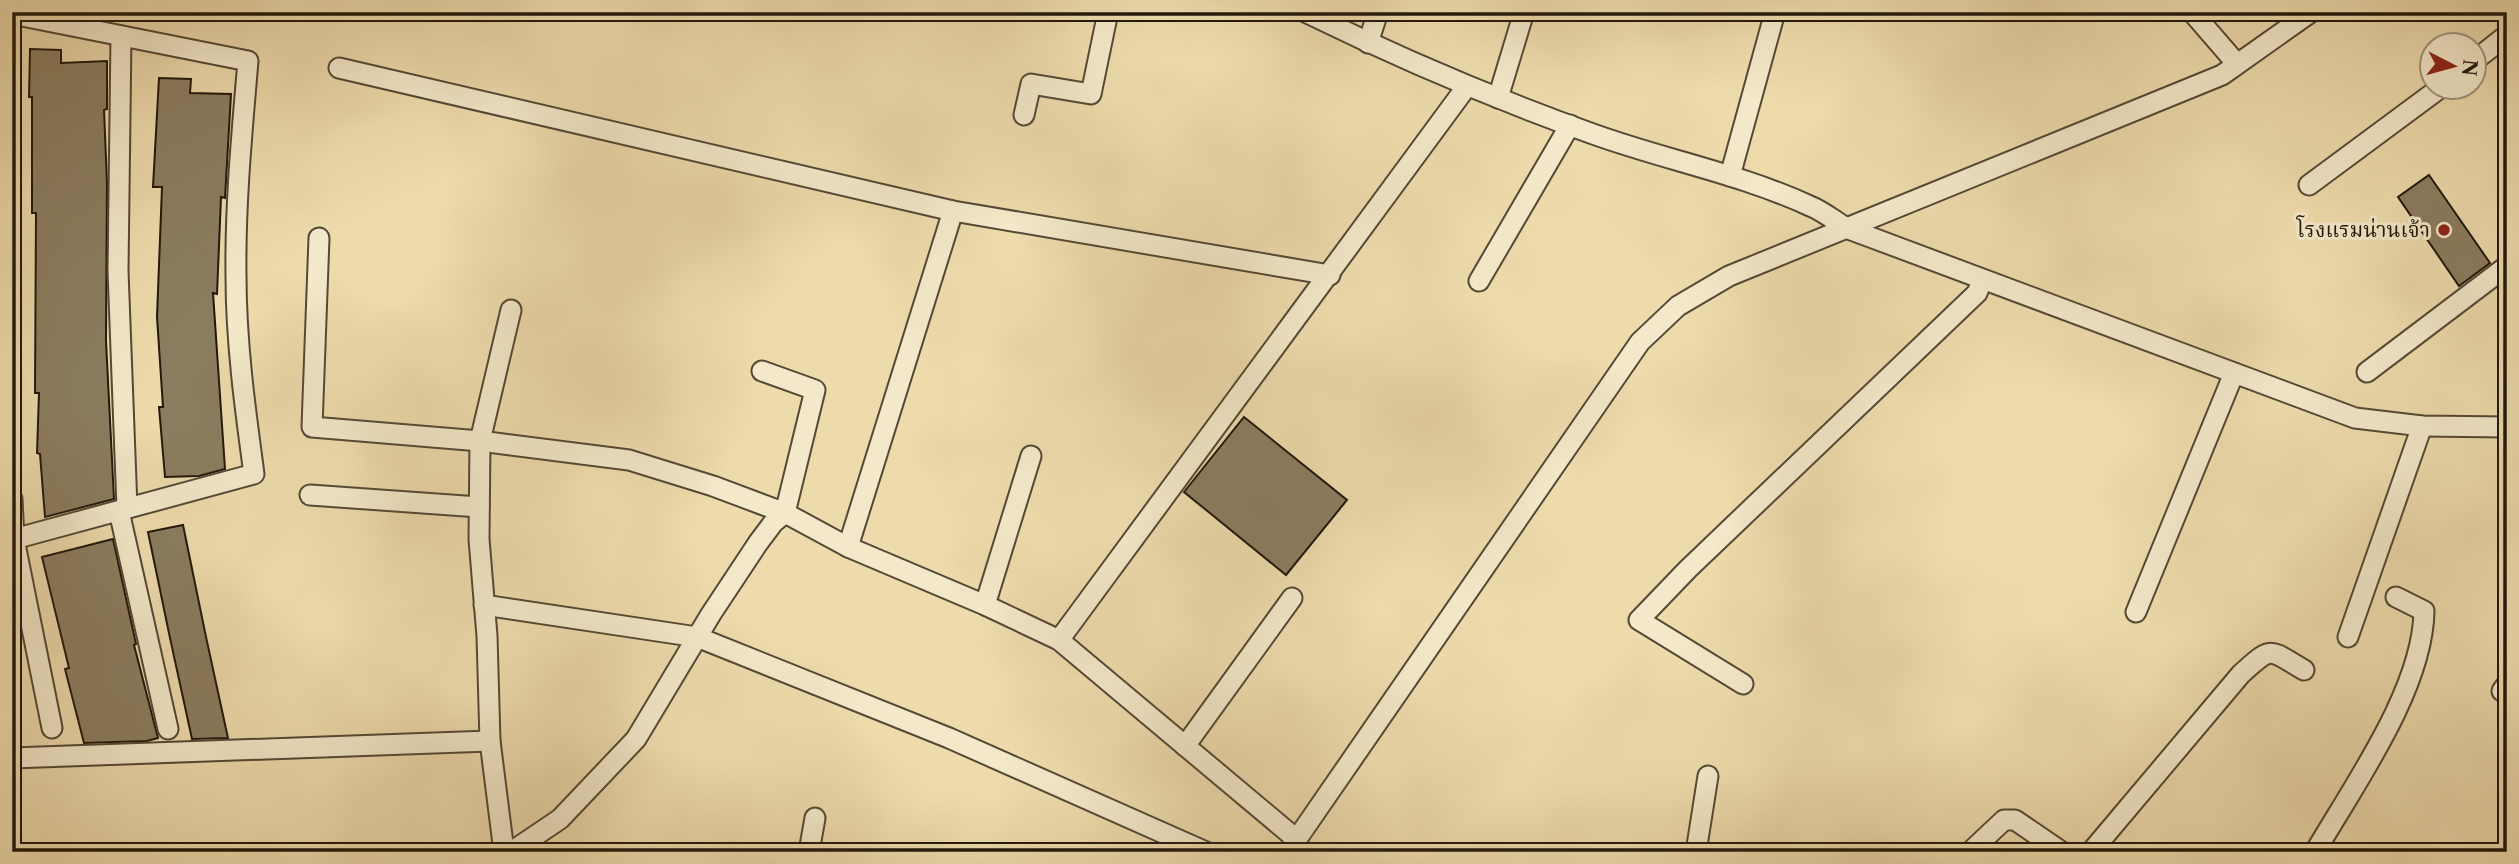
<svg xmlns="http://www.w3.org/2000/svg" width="2519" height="864" font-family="'Libre Caslon Text','Noto Serif Thai',serif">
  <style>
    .building { fill: #8b7d60; stroke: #21180d; stroke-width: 2 }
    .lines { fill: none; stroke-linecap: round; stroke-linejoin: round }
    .minor-casing { stroke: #544935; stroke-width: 23 }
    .minor { stroke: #f3e8c9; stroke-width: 19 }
    .poi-dot { fill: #8f2418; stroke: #f3e8c9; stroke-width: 2.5 }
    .labels { text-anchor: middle; stroke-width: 6; stroke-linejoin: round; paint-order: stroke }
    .poi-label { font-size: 21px; fill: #21180d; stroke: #f3e8c9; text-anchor: end }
  </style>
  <rect width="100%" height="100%" fill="#eddbac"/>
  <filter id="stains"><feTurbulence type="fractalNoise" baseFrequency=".00286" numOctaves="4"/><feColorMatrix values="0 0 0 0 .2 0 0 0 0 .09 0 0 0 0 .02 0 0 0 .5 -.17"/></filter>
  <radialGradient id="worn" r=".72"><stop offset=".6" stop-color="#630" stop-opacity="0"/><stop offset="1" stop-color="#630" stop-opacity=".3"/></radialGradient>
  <g class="building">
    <path d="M30,49L61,50V63L107,61V109L104,110L107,183L106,341L114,499L45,517L40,454L37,453L39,393H35L36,213H32V97H29Z"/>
    <path d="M159,78L191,79L190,93L231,94L225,198L221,197L217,294L213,293L225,469L199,476L165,477L159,407H163L157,317L162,187H153Z"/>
    <path d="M2429,175L2490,263L2459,286L2398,197Z"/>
    <path d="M1244,417L1347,500L1286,575L1184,492Z"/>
    <path d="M183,525L206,637L228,738L192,739L170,638L148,532Z"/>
    <path d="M113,539L136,644L134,645L158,738L147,741L84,743L65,669L69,668L42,557Z"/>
  </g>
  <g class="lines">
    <defs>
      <g id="minor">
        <path d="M1305,12C1399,58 1495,99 1593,134C1665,160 1741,174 1810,206C1823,211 1835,221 1846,228L2355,418L2422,426L2507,427"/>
        <path d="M2192,12L2237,64"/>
        <path d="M12,14L248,61C242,132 235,204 236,276C236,342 245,408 254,474L14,539L12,499"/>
        <path d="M121,36L118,271L127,508"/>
        <path d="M1368,43L1378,12"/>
        <path d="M2474,61L2507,35"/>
        <path d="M339,68L953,211L1330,275"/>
        <path d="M1498,98L1524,12"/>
        <path d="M1024,115L1031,84L1091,94L1108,12"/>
        <path d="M1730,176L1775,12"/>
        <path d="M2309,185L2440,88"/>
        <path d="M319,238L312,427L480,441L629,460L713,486L785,513L815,390L762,371"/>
        <path d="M1479,281L1570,125"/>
        <path d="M2367,372L2507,266"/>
        <path d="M310,495L479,507"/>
        <path d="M119,511L168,729"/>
        <path d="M14,539L52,728"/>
        <path d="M848,547L953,211"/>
        <path d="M484,605L697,637L949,738L1206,852"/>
        <path d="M985,605L1031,456"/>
        <path d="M2136,612L2234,373"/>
        <path d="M2348,637L2422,426"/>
        <path d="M1059,640L1467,86"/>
        <path d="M1743,684L1639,620L1688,569L1977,293L1982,281"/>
        <path d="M2507,684L2502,691L2507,694"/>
        <path d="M1185,746L1292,598"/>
        <path d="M12,758L490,741"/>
        <path d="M504,852L490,741L487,636L479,539L480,441L511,310"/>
        <path d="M511,852L560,819L636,739L711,614L758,543L773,523L785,513L848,547L985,605L1059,640L1295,838"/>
        <path d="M809,852L815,818"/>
        <path d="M1288,852L1640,342L1678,306L1729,276L2222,75L2311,12"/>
        <path d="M1696,852L1708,776"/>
        <path d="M1970,852L2004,820H2015L2062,852"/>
        <path d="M2091,852L2241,674C2273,645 2268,649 2304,670"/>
        <path d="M2315,852C2354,785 2423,689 2424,611L2396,597"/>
      </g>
    </defs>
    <use href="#minor" class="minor-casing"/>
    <use href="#minor" class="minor"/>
  </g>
  <circle class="poi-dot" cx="2444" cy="230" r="7"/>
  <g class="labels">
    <g class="poi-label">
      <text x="2430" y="237">โรงแรมน่านเจ้า</text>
    </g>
  </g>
  <rect width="2519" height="864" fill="none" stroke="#eddbac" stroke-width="42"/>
  <rect x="14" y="14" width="2491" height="836" fill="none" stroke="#21180d" stroke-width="3.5"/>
  <rect x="21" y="21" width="2477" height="822" fill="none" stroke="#21180d" stroke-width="2"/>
  <g transform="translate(2453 66) rotate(96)"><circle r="33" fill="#f3e8c9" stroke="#9f957e" stroke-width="2"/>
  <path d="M0-5L12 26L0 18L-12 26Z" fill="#8f2418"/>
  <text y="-10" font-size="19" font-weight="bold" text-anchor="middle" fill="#21180d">N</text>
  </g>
  <rect width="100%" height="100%" filter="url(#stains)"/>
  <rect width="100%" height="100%" fill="url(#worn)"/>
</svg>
